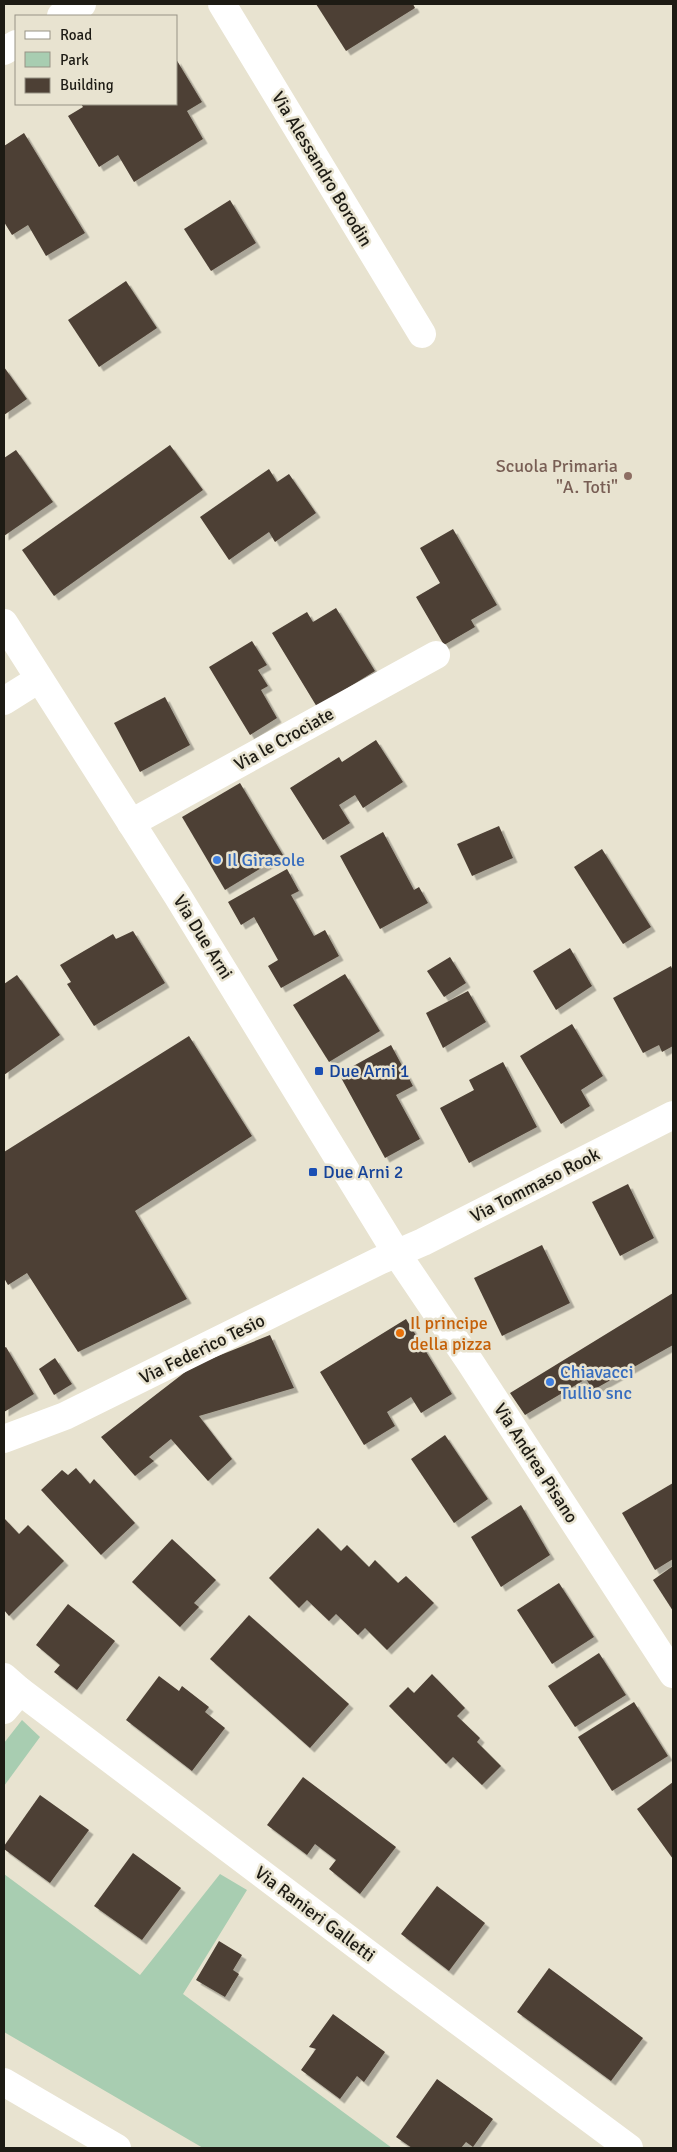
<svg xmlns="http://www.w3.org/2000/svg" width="677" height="2152" font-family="Signika,sans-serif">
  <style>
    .green { fill: #a8cdb1 }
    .building { fill: #4d4035; filter: url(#shadow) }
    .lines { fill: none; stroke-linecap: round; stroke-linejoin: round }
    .minor { stroke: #fff; stroke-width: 28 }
    .education-dot { fill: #8d6e63; stroke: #e8e3d0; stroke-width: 2 }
    .shop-dot { fill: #3f7fe0; stroke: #e8e3d0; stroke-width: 2 }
    .transit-dot { fill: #1a4fb4; stroke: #e8e3d0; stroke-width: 2 }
    .food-dot { fill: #e8710a; stroke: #e8e3d0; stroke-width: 2 }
    .labels { text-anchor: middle; stroke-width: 5; stroke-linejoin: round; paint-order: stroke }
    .street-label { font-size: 18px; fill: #1d1b14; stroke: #e8e3d0 }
    .education-label { font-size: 18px; fill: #785e54; stroke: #e8e3d0; text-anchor: end }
    .shop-label { font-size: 18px; fill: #366cbe; stroke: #e8e3d0; text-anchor: start }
    .transit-label { font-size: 18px; fill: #164399; stroke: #e8e3d0; text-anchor: start }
    .food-label { font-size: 18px; fill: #c56008; stroke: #e8e3d0; text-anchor: start }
  </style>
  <defs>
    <filter id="shadow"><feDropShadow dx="4.5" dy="4.5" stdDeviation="0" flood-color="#0004"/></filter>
  </defs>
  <rect width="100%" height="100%" fill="#e8e3d0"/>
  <g class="green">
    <path d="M22,1720L40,1737L4,1786V1743Z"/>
    <path d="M4,1874L140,1975L220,1874L247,1890L183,1994L392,2148H203L4,2032Z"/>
  </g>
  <g class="building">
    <path d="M316,4H413L415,8L346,51Z"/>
    <path d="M176,59L202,102L187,111L203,139L134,182L118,155L99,167L68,116L83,107L81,104H176Z"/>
    <path d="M24,133L85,233L46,256L28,225L12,235L4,222V146Z"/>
    <path d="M230,200L256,243L211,271L184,229Z"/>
    <path d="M126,281L157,328L99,367L68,320Z"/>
    <path d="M4,367L27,399L4,415Z"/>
    <path d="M170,445L203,490L54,596L22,550Z"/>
    <path d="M16,450L53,502L4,536V458Z"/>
    <path d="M269,469L277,482L289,474L316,513L275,542L269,532L229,560L200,517Z"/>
    <path d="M453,529L497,605L471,620L475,627L444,645L416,597L440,583L420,548Z"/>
    <path d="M336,608L375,671L317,707L272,633L307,612L313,622Z"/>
    <path d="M252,641L267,665L258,670L268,686L261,690L277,718L250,735L209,667Z"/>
    <path d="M165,697L190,745L140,772L114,723Z"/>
    <path d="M376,740L403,782L363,808L355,795L339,805L350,823L323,840L290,788L339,757L342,762Z"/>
    <path d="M240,783L283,855L225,890L182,817Z"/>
    <path d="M499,826L513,858L472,876L457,844Z"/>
    <path d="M383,832L414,890L419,887L428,903L380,929L340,856Z"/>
    <path d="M602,849L651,927L623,944L574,867Z"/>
    <path d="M287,869L299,891L291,895L314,936L325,930L339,956L281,988L268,966L278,960L254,917L241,925L228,902Z"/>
    <path d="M133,931L165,983L94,1026L67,984L71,982L60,965L113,934L116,939Z"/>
    <path d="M570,948L592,986L556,1010L533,971Z"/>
    <path d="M450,957L466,983L444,997L427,971Z"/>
    <path d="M671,966L673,971V1046L662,1052L659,1045L643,1053L613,998Z"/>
    <path d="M345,974L380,1031L329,1062L293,1005Z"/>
    <path d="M17,975L60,1035L4,1075V984Z"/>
    <path d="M468,991L486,1022L443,1048L426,1013Z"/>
    <path d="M572,1024L603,1076L581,1090L590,1106L561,1124L520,1056Z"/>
    <path d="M189,1036L252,1136L135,1211L187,1299L78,1352L27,1273L8,1285L4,1278V1152Z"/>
    <path d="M391,1045L413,1086L396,1095L420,1139L385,1158L339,1074Z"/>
    <path d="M503,1062L537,1127L469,1163L440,1108L474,1090L469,1080Z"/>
    <path d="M628,1184L654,1238L620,1256L592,1202Z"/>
    <path d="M542,1245L570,1303L502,1336L474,1278Z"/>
    <path d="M673,1293V1345L593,1390L586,1379L525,1415L510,1393Z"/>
    <path d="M406,1319L452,1394L421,1413L411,1397L387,1412L395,1426L364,1445L320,1372Z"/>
    <path d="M270,1335L294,1388L199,1416L232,1459L208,1481L171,1439L149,1457L154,1461L135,1476L101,1437L193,1366Z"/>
    <path d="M6,1347L34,1394L4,1412V1348Z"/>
    <path d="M55,1358L72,1384L54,1395L39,1369Z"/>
    <path d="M445,1435L488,1499L454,1523L411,1459Z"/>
    <path d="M76,1468L90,1484L94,1479L135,1523L101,1555L41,1490L62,1470L68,1475Z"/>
    <path d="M673,1483V1559L655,1570L622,1513Z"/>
    <path d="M521,1505L550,1555L501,1587L471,1537Z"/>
    <path d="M4,1518L19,1534L28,1525L64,1561L9,1616L4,1610Z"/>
    <path d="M318,1528L341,1551L347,1545L369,1567L375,1560L398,1583L406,1576L434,1603L387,1650L365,1628L358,1635L336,1614L329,1621L307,1600L299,1608L269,1578Z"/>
    <path d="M172,1539L216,1580L194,1603L199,1607L180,1627L132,1582Z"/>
    <path d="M673,1566V1611L653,1580Z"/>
    <path d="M559,1583L594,1637L552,1664L517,1610Z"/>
    <path d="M68,1604L115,1641L77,1690L54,1672L60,1665L36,1645Z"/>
    <path d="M249,1615L349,1704L310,1748L210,1659Z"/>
    <path d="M599,1653L626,1695L575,1727L548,1686Z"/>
    <path d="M432,1674L465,1708L457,1716L480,1738L477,1742L501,1766L482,1785L453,1757L446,1764L389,1706L408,1687L414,1693Z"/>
    <path d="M159,1676L179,1691L182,1686L209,1707L205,1712L225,1728L192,1771L126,1720Z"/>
    <path d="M634,1702L668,1756L612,1791L578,1737Z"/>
    <path d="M303,1777L396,1847L360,1894L329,1869L336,1860L315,1844L307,1855L267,1825Z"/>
    <path d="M673,1782V1859L637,1809Z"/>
    <path d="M40,1795L89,1830L50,1883L4,1849V1846Z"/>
    <path d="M133,1853L181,1888L142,1940L94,1906Z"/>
    <path d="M437,1886L485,1923L449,1971L401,1934Z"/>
    <path d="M219,1941L242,1955L233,1970L239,1974L225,1997L196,1980Z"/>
    <path d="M549,1968L643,2038L611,2081L517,2012Z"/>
    <path d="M333,2014L385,2052L364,2082L357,2076L340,2099L301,2070L316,2049L309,2047Z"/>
    <path d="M437,2079L493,2119L473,2147L466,2142L461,2148H412L396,2137Z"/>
  </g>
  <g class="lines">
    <g class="minor">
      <path d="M222,4L422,334"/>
      <path d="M61,16L82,4"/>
      <path d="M4,51L16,44"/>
      <path d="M4,623L177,895L397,1254L470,1362L673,1674"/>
      <path d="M4,701L39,679"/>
      <path d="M131,823L436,655"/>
      <path d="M4,1439L65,1416L379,1261L423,1242L673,1115"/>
      <path d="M4,1677L20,1691L396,1975L629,2148"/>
      <path d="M4,1710L20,1691"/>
      <path d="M4,2082L117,2148"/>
    </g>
  </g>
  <circle class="education-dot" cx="628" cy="476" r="5"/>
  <g class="shop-dot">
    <circle cx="217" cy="860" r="5"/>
    <circle cx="550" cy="1382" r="5"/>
  </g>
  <g class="transit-dot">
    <rect x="314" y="1066" width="10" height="10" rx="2.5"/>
    <rect x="308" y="1167" width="10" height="10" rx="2.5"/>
  </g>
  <circle class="food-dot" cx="400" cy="1333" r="5"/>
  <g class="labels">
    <g class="street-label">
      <text transform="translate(322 169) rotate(59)" y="6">Via Alessandro Borodin</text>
      <text transform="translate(284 739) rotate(-29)" y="6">Via le Crociate</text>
      <text transform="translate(203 937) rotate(58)" y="6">Via Due Arni</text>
      <text transform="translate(535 1185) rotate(-27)" y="6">Via Tommaso Rook</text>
      <text transform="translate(202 1349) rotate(-26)" y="6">Via Federico Tesio</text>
      <text transform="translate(536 1463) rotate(57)" y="6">Via Andrea Pisano</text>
      <text transform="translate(315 1914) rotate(37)" y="6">Via Ranieri Galletti</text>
    </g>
    <g class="education-label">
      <text x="618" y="472">Scuola Primaria<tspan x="618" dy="21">"A. Toti"</tspan></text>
    </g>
    <g class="shop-label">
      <text x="227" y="866">Il Girasole</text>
      <text x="560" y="1378">Chiavacci<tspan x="560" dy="21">Tullio snc</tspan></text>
    </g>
    <g class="transit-label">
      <text x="329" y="1077">Due Arni 1</text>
      <text x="323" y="1178">Due Arni 2</text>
    </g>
    <g class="food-label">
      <text x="410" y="1329">Il principe<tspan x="410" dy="21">della pizza</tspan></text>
    </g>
  </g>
  <rect width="677" height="2152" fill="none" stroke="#1d1b14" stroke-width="10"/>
  <rect x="15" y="15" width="162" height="90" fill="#e8e3d0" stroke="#979385"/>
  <rect x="25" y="31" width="25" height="8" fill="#ffffff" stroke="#979385"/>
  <text x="60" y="40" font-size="15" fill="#1d1b14">Road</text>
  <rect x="25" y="52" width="25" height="15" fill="#a8cdb1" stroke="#979385"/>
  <text x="60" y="65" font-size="15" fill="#1d1b14">Park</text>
  <rect x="25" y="78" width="25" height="15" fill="#4d4035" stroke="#979385"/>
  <text x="60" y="90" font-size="15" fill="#1d1b14">Building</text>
</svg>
